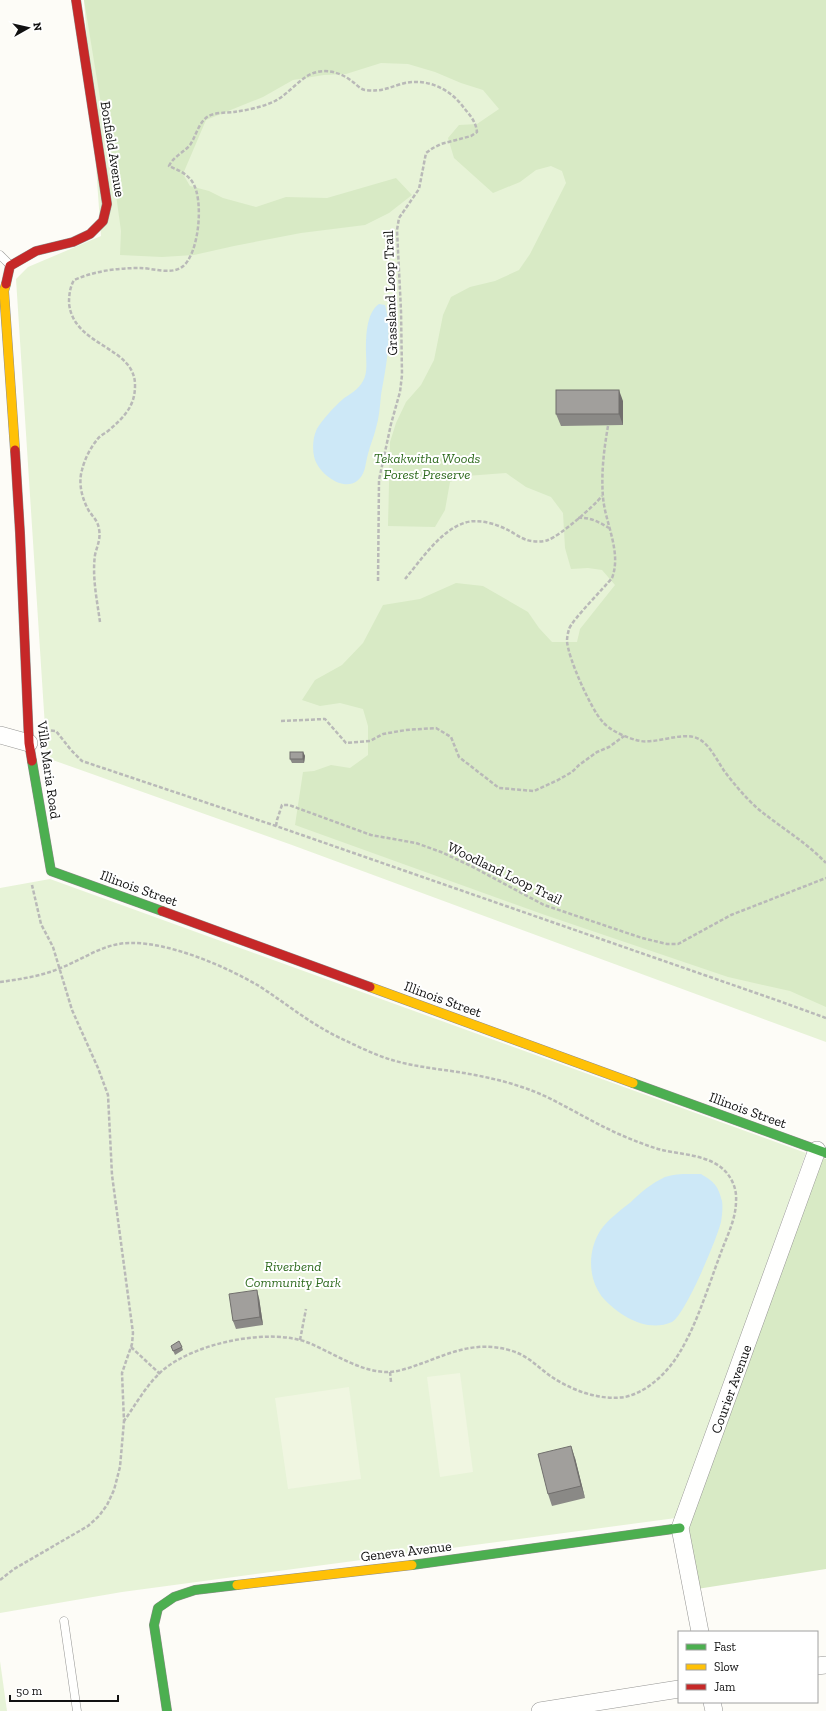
<svg xmlns="http://www.w3.org/2000/svg" width="826" height="1711" font-family="'Zilla Slab',serif">
  <style>
    .green { fill: #e7f3d7 }
    .forest { fill: #d8eac5 }
    .pitch { fill: #f0f6e1 }
    .water { fill: #cde8f7 }
    .lines { fill: none; stroke-linecap: round; stroke-linejoin: round }
    .lane-casing { stroke: #979795; stroke-width: 9 }
    .street-casing { stroke: #979795; stroke-width: 18 }
    .fast-casing { stroke: #8e8d8b; stroke-width: 10 }
    .slow-casing { stroke: #8e8d8b; stroke-width: 10 }
    .jam-casing { stroke: #8e8d8b; stroke-width: 10 }
    .path { stroke: #b9b9b8; stroke-width: 2.5; stroke-dasharray: 4 2; stroke-linecap: butt }
    .lane { stroke: #fffffe; stroke-width: 8 }
    .street { stroke: #fffffe; stroke-width: 17 }
    .fast { stroke: #4caf50; stroke-width: 9 }
    .slow { stroke: #ffc107; stroke-width: 9 }
    .jam { stroke: #c62828; stroke-width: 9 }
    .wall { fill: #8a8986 }
    .shaded-wall { fill: #716f6d }
    .building { fill: #a19f9c; stroke: #716f6d }
    .labels { text-anchor: middle; stroke-width: 4; stroke-linejoin: round; paint-order: stroke }
    .street-label { font-size: 14px; fill: #111; stroke: #fff }
    .park-label { font-size: 14px; font-style: italic; fill: #2f6b1f; stroke: #fff }
  </style>
  <rect width="100%" height="100%" fill="#fdfcf7"/>
  <g class="green">
    <path d="M84,0H826V1042L292,845L47,758L16,279L28,267L101,236Z"/>
    <path d="M50,879L806,1153L676,1518L122,1592L0,1613V888Z"/>
    <path d="M0,1661L7,1711H0Z"/>
  </g>
  <g class="forest">
    <path d="M84,0H826V1007L790,991L728,977L545,915L295,825L303,772L314,771L331,765L350,768L368,755V726L363,709L340,703L320,706L302,700L315,680L342,665L363,643L383,605L420,599L456,583L483,586L528,612L539,628L552,642H577L580,629L615,585L602,570L588,568L571,569L565,548L563,513L551,497L526,487L506,473L466,476L450,482L445,510L435,527L388,526L390,442L396,423L406,402L421,385L434,360L443,315L451,297L470,287L495,281L519,270L530,254L566,183L562,171L551,166L536,170L520,182L493,193L454,158L448,138L459,125L477,124L499,109L483,90L461,83L435,72L408,64L381,63L346,74L324,75L293,80L263,97L206,120L183,174L190,186L209,191L223,198L256,207L286,197L327,198L396,178L412,195L389,213L365,225L301,233L234,246L194,255L162,257L120,255L121,231L117,202Z"/>
    <path d="M821,1157L826,1159V1569L697,1589L688,1528Z"/>
  </g>
  <g class="pitch">
    <path d="M460,1373L473,1472L440,1477L427,1377Z"/>
    <path d="M349,1387L361,1479L288,1489L275,1398Z"/>
  </g>
  <g class="water">
    <path d="M379,304L385,305C393,334 386,367 381,395C380,406 379,418 376,428C374,437 370,445 368,454C365,464 366,474 357,481C344,491 323,476 317,464C312,456 312,440 316,431C320,422 335,406 343,399C350,394 359,389 363,381C368,373 366,361 366,352C366,337 366,313 379,304Z"/>
    <path d="M701,1174C714,1182 718,1185 722,1201C723,1207 722,1216 721,1222C717,1239 685,1315 672,1322C647,1333 620,1316 604,1299C588,1281 587,1252 600,1231C607,1220 621,1210 631,1202C641,1192 652,1183 665,1177C676,1173 690,1174 701,1174Z"/>
  </g>
  <g class="lines">
    <defs>
      <g id="lane">
        <path d="M0,255L10,265"/>
        <path d="M64,1621L77,1711"/>
      </g>
      <g id="street">
        <path d="M0,735L29,743"/>
        <path d="M700,1632L680,1528L817,1150"/>
        <path d="M817,1666L826,1665"/>
        <path d="M712,1702L714,1711"/>
        <path d="M540,1711L679,1689"/>
      </g>
      <g id="fast">
        <path d="M32,761L51,871L162,911"/>
        <path d="M633,1083L826,1153"/>
        <path d="M412,1565L680,1528"/>
        <path d="M167,1711L154,1625L158,1608L174,1597L195,1590L237,1585"/>
      </g>
      <g id="slow">
        <path d="M6,284L4,291L15,450"/>
        <path d="M370,987L633,1083"/>
        <path d="M237,1585L412,1565"/>
      </g>
      <g id="jam">
        <path d="M6,284L10,266L36,251L73,242L90,234L103,221L107,204L76,0"/>
        <path d="M15,450L20,533L29,743L32,761"/>
        <path d="M162,911L370,987"/>
      </g>
    </defs>
    <use href="#lane" class="lane-casing"/>
    <use href="#street" class="street-casing"/>
    <use href="#fast" class="fast-casing"/>
    <use href="#slow" class="slow-casing"/>
    <use href="#jam" class="jam-casing"/>
    <g class="path">
      <path d="M608,426C604,449 601,473 603,497C605,523 622,552 612,578C604,588 572,620 569,629C568,633 567,637 567,641C568,658 591,709 602,721C609,730 625,737 636,740C655,746 682,730 699,739C711,746 717,761 725,772C734,784 746,798 757,808C780,827 806,842 826,863"/>
      <path d="M578,518C590,517 599,522 609,528"/>
      <path d="M405,579C421,560 440,531 464,523C478,518 496,524 508,530C514,533 520,538 527,540C533,542 543,542 548,540C561,535 593,507 602,496"/>
      <path d="M100,622C97,600 92,577 95,555C97,546 101,539 99,529C98,521 93,517 89,511C82,499 78,483 82,470C84,461 90,448 97,440C99,436 104,434 108,431C123,418 135,407 135,386C136,346 73,347 69,303C69,295 70,287 74,280C95,271 117,268 140,268C152,268 171,275 182,267C199,255 204,201 193,183C188,174 178,170 169,166C173,157 183,153 190,145C196,136 198,124 207,117C214,112 226,113 234,112C247,110 263,107 275,101C289,94 302,75 317,72C330,69 343,74 353,82C357,85 361,90 366,90C380,92 388,88 401,84C425,77 450,88 464,108C470,115 476,122 477,132L471,136L441,144L433,148L426,153L419,189L399,218L397,230L401,311L402,375L400,392L391,424L379,480L378,583"/>
      <path d="M281,721L325,719L346,743L370,741L383,734L406,730L436,728L451,737L459,757L499,788L534,791L558,780L572,772L579,765L597,752L609,747L624,736"/>
      <path d="M45,730L56,731L71,750L82,761L276,826L779,1001L826,1018"/>
      <path d="M276,826L277,820L282,805H289L371,835L416,843L441,852L471,866L544,905L642,938L667,944H678L731,915L826,878"/>
      <path d="M0,982C21,979 43,976 63,967C85,958 105,943 130,943C169,942 225,966 259,986C287,1004 309,1023 340,1038C357,1046 375,1055 392,1060C415,1067 440,1069 464,1073C493,1078 522,1085 549,1098C573,1110 596,1124 621,1135C633,1140 645,1145 658,1149C680,1155 710,1154 726,1172C733,1180 737,1191 736,1201C736,1220 726,1238 720,1255C707,1290 693,1337 671,1365C659,1380 643,1393 625,1397C600,1401 570,1390 549,1375C536,1365 525,1354 509,1350C477,1341 452,1352 423,1363C411,1367 397,1373 384,1372C357,1370 333,1353 309,1343C270,1327 195,1343 163,1370C147,1384 136,1404 124,1421"/>
      <path d="M300,1340L306,1309"/>
      <path d="M131,1347L160,1374"/>
      <path d="M390,1372L391,1382"/>
      <path d="M0,1580L14,1569L88,1526L99,1516L107,1505L114,1490L120,1467L124,1421L122,1373L132,1344L133,1333L112,1175L108,1095L98,1068L72,1010L53,947L41,924L32,885"/>
    </g>
    <use href="#lane" class="lane"/>
    <use href="#street" class="street"/>
    <use href="#fast" class="fast"/>
    <use href="#slow" class="slow"/>
    <use href="#jam" class="jam"/>
  </g>
  <g class="wall">
    <path d="M623,401V425L561,426L556,414Z"/>
    <path d="M303,752L305,756L304,763H292L290,759Z"/>
    <path d="M259,1298L263,1325L236,1329L233,1321Z"/>
    <path d="M171,1346L182,1347L183,1350L175,1355Z"/>
    <path d="M575,1458L585,1498L552,1506L548,1494Z"/>
  </g>
  <g class="shaded-wall">
    <path d="M619,390L623,401V425L619,414Z"/>
    <path d="M303,752L305,756L304,763L303,759Z"/>
    <path d="M257,1290L259,1298L263,1325L260,1317Z"/>
    <path d="M571,1446L575,1458L585,1498L581,1486Z"/>
  </g>
  <g class="building">
    <rect x="556" y="390" width="63" height="24"/>
    <rect x="290" y="752" width="13" height="7"/>
    <path d="M257,1290L260,1317L233,1321L229,1294Z"/>
    <path d="M179,1341L182,1347L173,1351L171,1346Z"/>
    <path d="M571,1446L581,1486L548,1494L538,1454Z"/>
  </g>
  <g class="labels">
    <g class="street-label">
      <text transform="translate(113 149) rotate(81)" y="5">Bonfield Avenue</text>
      <text transform="translate(390 293) rotate(-92)" y="5">Grassland Loop Trail</text>
      <text transform="translate(49 770) rotate(82)" y="5">Villa Maria Road</text>
      <text transform="translate(505 873) rotate(26)" y="5">Woodland Loop Trail</text>
      <text transform="translate(139 888) rotate(20)" y="5">Illinois Street</text>
      <text transform="translate(443 999) rotate(20)" y="5">Illinois Street</text>
      <text transform="translate(748 1110) rotate(20)" y="5">Illinois Street</text>
      <text transform="translate(731 1389) rotate(-70)" y="5">Courier Avenue</text>
      <text transform="translate(406 1551) rotate(-7)" y="5">Geneva Avenue</text>
    </g>
    <g class="park-label">
      <text x="427" y="463">Tekakwitha Woods<tspan x="427" dy="16">Forest Preserve</tspan></text>
      <text x="293" y="1271">Riverbend<tspan x="293" dy="16">Community Park</tspan></text>
    </g>
  </g>
  <rect x="678" y="1631" width="140" height="72" fill="#ffffff" stroke="#a0a0a0"/>
  <rect x="686" y="1644" width="20" height="6" fill="#4caf50" stroke="#a0a0a0"/>
  <text x="714" y="1651" font-size="12" fill="#111111">Fast</text>
  <rect x="686" y="1664" width="20" height="6" fill="#ffc107" stroke="#a0a0a0"/>
  <text x="714" y="1671" font-size="12" fill="#111111">Slow</text>
  <rect x="686" y="1684" width="20" height="6" fill="#c62828" stroke="#a0a0a0"/>
  <text x="714" y="1691" font-size="12" fill="#111111">Jam</text>
  <g transform="translate(28 28) rotate(82)" stroke="#ffffff" stroke-width="3" paint-order="stroke">
  <path d="M0-3L7 15L0 10L-7 15Z" fill="#111111"/>
  <text y="-6" font-size="11" font-weight="bold" text-anchor="middle" fill="#111111">N</text>
  </g>
  <path d="M10 1695v6h108v-6" fill="none" stroke="#111111" stroke-width="2"/>
  <text x="16" y="1695" font-size="12" fill="#111111" stroke="#ffffff" stroke-width="3" paint-order="stroke">50 m</text>
</svg>
